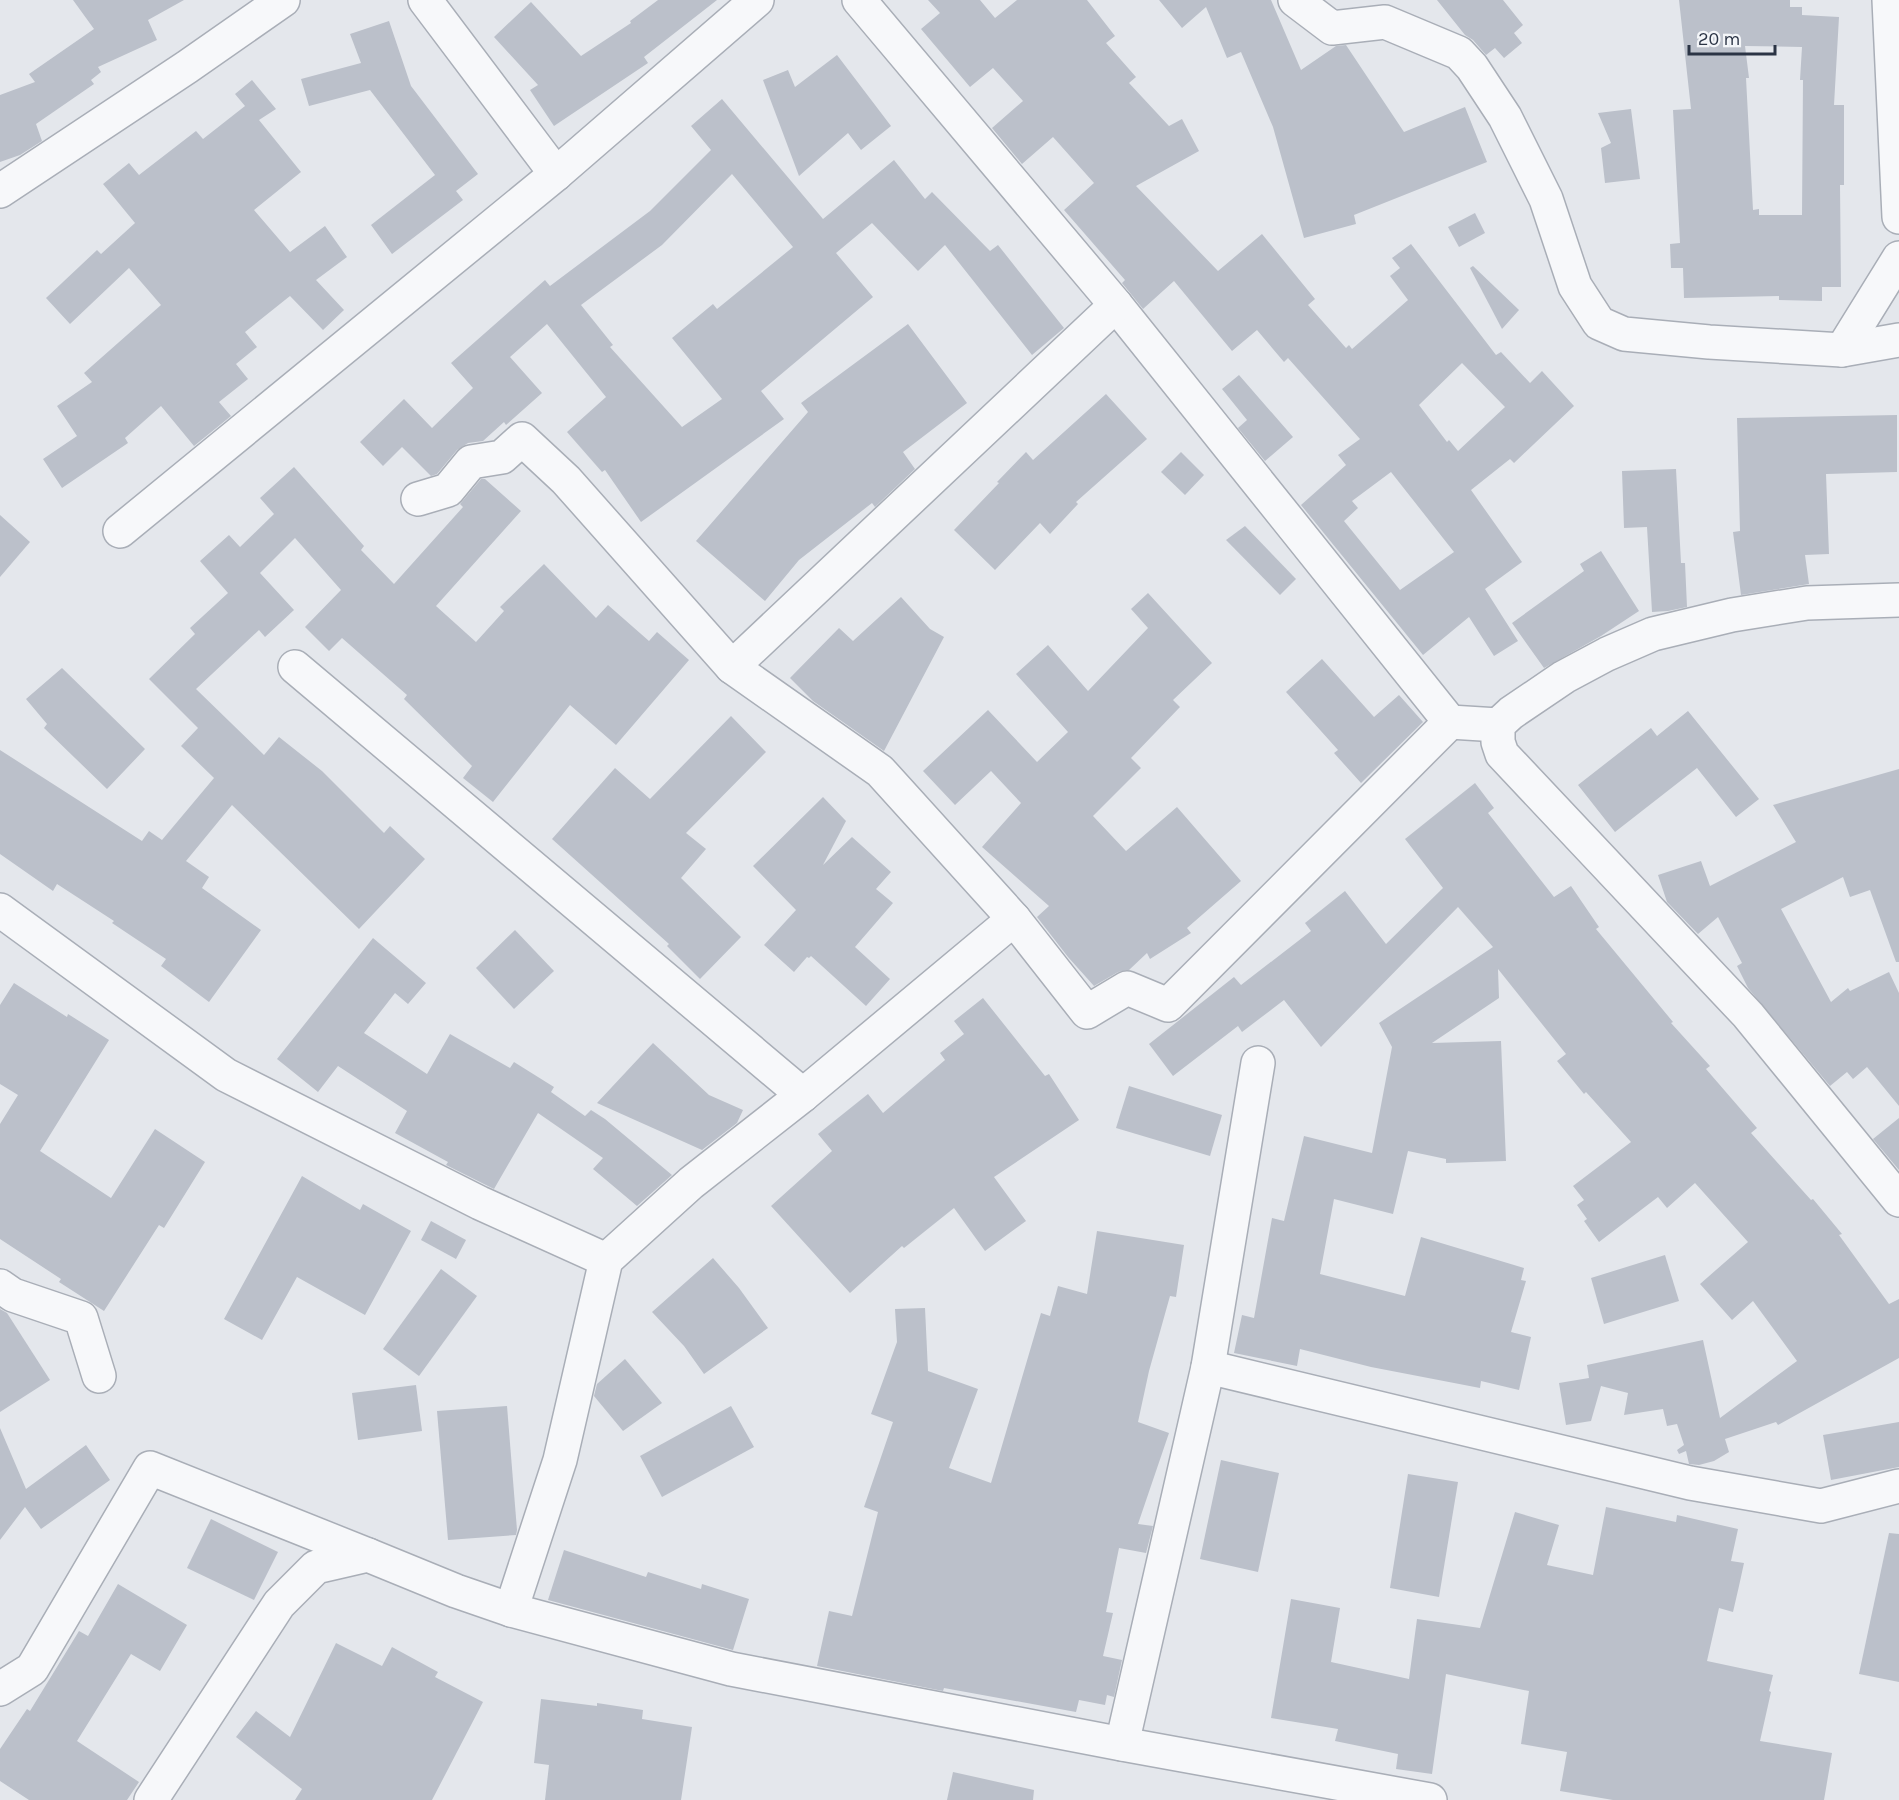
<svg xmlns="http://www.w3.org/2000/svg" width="1899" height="1800" font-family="Karla,sans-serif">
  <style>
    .building { fill: #bbc0ca; fill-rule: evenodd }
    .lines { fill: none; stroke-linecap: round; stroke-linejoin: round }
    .minor-casing { stroke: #a9aeb7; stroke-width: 36 }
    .minor { stroke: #f7f8fa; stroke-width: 33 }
  </style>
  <rect width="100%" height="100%" fill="#e4e7ec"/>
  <g class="building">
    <path d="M73,0H184L148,20L157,40L98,67L101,72L91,80L94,84L36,124L42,141L20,155L0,162V95L35,82L29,74L94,29Z"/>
    <path d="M658,0H717L644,57L648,63L554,126L530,90L538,85L494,37L531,2L581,56L631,23L630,21Z"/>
    <path d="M928,0H980L995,18L1017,0H1087L1115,36L1106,43L1136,77L1129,83L1169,126L1182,119L1199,151L1136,186L1218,271L1262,234L1315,299L1308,305L1346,348L1349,345L1352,349L1408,300L1390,276L1400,268L1392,258L1411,244L1496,355L1501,352L1530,383L1542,371L1574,406L1514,463L1510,459L1471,490L1522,562L1485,589L1518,641L1494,656L1469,617L1423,655L1301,505L1346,465L1338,455L1360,439L1288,358L1284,362L1257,330L1232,351L1174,281L1143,309L1122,283L1125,280L1064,210L1094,183L1053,137L1022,164L992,128L1023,101L993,68L970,87L921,29L940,13ZM1462,363L1505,407L1458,451L1449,440L1447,442L1419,405ZM1391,472L1454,552L1400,590L1344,521L1358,508L1352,501Z"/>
    <path d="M1159,0H1271L1301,70L1336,46L1346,45L1404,132L1465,107L1487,162L1354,215L1356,224L1304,238L1273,127L1241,52L1227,58L1206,7L1182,28Z"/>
    <path d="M1437,0H1503L1523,25L1514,33L1522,43L1504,58L1495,48L1486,55L1473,40L1465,35Z"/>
    <path d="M1679,0H1790V7H1802V15L1839,17L1834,105H1844V185H1840L1841,287H1822V301L1779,300V296L1684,298L1683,268H1671L1670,244L1680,243L1673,110L1691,109ZM1745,46L1802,47L1800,80H1803L1802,215H1759V209L1753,210L1746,78H1749Z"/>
    <path d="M389,21L411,86L478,174L456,191L463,200L392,254L371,225L435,175L370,90L309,106L301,79L361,63L350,34Z"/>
    <path d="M837,55L891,126L861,150L848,133L799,176L763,80L788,70L795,87Z"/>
    <path d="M252,80L276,109L259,120L301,172L254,210L290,252L325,226L347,257L316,280L344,310L323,330L290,296L245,332L257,347L236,364L248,379L219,402L231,416L194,446L161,406L125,438L128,443L62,488L43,459L77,436L57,406L92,382L84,373L161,305L129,268L70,324L46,298L97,250L101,254L135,223L103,184L129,163L139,175L196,131L203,139L245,106L235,94Z"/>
    <path d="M722,99L823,219L894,160L925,199L932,192L990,251L998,245L1064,328L1032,355L945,245L918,271L872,223L836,253L873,297L761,391L784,419L641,522L605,470L602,472L567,432L606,397L547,324L510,357L542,393L506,425L504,422L483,441L468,443L457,450L437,474L431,476L402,447L383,466L360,442L404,399L432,428L473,388L451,363L545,280L550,286L650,211L711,150L691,126ZM732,174L793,247L717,309L713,304L672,338L722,399L682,427L610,347L613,345L581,305L662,245Z"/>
    <path d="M1631,109L1640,179L1605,183L1601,148L1611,143L1598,113Z"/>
    <path d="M1475,213L1485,233L1459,247L1448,227Z"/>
    <path d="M1473,266L1519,310L1502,329L1470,268Z"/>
    <path d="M908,324L967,403L903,452L915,469L875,507L872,503L799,560L765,601L696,541L808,412L801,403Z"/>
    <path d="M1239,375L1293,437L1265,461L1238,428L1247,420L1222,389Z"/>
    <path d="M1106,394L1147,439L1076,502L1078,504L1050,534L1040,523L995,570L954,530L999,483L997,482L1026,452L1033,460Z"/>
    <path d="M1897,415V472L1826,474L1829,554L1805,555L1809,584L1741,595L1733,532L1740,531L1737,418Z"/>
    <path d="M1181,452L1204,475L1185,495L1161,472Z"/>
    <path d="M294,467L364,546L361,550L394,584L463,507L460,504L481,479H485L521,511L436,606L476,642L504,611L500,607L544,564L596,618L608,605L649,641L657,632L689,660L616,745L570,705L493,802L463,778L472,766L404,699L407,695L342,638L329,651L305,627L341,590L295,538L260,573L294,610L265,637L259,630L196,689L264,755L279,737L322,771L384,833L390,826L425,859L359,929L232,805L186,861L209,877L202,888L261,930L209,1002L161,966L166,959L112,923L114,921L57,884L53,891L0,854V750L142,841L149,831L162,840L214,778L181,746L198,728L149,679L195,634L190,628L228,593L200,561L229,535L240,547L274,514L260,498Z"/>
    <path d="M1676,469L1681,563H1685L1687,607L1668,611L1652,612L1647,527L1624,528L1622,471Z"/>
    <path d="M0,515L30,542L0,577Z"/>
    <path d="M1245,526L1296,579L1280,595L1226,540Z"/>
    <path d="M1601,551L1639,611L1601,636L1544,668L1512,623L1584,571L1580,564Z"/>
    <path d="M1148,593L1212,663L1173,700L1180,707L1131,758L1141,768L1093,816L1126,851L1177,807L1241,881L1187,928L1191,933L1150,959L1147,953L1129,970L1118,972L1094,986L1068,957L1037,917L1049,906L982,847L1021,803L991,771L955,805L923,771L988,710L1037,762L1068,732L1016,674L1048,645L1088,691L1148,628L1131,609Z"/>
    <path d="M901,597L930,629L944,637L884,751L813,701L790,678L839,628L853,641Z"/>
    <path d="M1322,659L1374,717L1399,695L1423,722L1361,783L1334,753L1338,750L1286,692Z"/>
    <path d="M62,668L145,749L107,789L44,728L47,724L26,699Z"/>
    <path d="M1688,711L1759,799L1736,817L1697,768L1615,832L1578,785L1651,728L1657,736Z"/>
    <path d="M731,716L766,752L686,833L706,849L681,878L741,937L700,979L667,946L669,944L552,839L615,768L650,799Z"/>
    <path d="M1899,769V962H1896L1870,890L1850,897L1843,877L1781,909L1831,1002L1848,988L1850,991L1889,972L1899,993V1106L1867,1067L1853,1079L1847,1072L1830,1086L1748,988L1737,966L1742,963L1718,917L1698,934L1667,902L1658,875L1701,861L1710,886L1796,842L1773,805Z"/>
    <path d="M1475,783L1494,808L1488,813L1554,897L1571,886L1599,927L1596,929L1673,1022L1671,1023L1710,1066L1706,1069L1757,1128L1751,1133L1811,1200L1813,1199L1842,1234L1839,1235L1889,1304L1899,1299V1358L1778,1425L1776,1422L1725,1439L1729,1452L1714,1461L1699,1465L1689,1464L1686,1451L1679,1454L1677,1450L1684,1445L1677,1424L1667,1426L1663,1409L1624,1415L1628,1393L1601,1386L1591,1421L1566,1425L1559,1383L1589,1378L1587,1365L1703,1340L1720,1418L1797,1361L1753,1301L1732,1320L1700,1284L1748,1242L1695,1183L1667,1208L1658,1197L1599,1242L1584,1221L1587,1219L1577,1205L1584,1200L1573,1186L1631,1142L1586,1092L1584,1094L1557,1061L1566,1054L1498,969L1499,998L1432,1043L1501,1041L1506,1161L1446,1163V1159L1408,1151L1393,1214L1334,1199L1320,1274L1405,1296L1421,1237L1524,1268L1521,1280L1526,1281L1511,1332L1531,1337L1519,1390L1481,1381L1480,1388L1371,1367L1300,1349L1297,1366L1234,1353L1242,1315L1254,1318L1272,1218L1284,1221L1304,1136L1372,1153L1392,1047L1379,1023L1493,947L1458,907L1321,1047L1284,1000L1242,1032L1238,1026L1173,1076L1149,1044L1234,977L1241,985L1311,931L1305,923L1345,891L1386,944L1443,888L1405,839Z"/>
    <path d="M823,797L846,821L823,865L852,837L891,872L876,889L893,903L855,947L890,979L866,1006L811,956L809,958L807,957L794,972L764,945L796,910L753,866Z"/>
    <path d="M515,930L554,971L514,1009L476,968Z"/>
    <path d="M373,938L426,983L408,1004L395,993L364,1033L427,1074L450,1034L510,1068L514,1062L554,1087L551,1092L585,1116L591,1110L605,1119L672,1175L637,1206L593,1169L603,1158L538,1113L494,1189L446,1165L448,1162L395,1133L407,1111L338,1066L318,1092L277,1059Z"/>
    <path d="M14,983L67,1017L68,1014L109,1040L40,1151L111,1198L155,1129L205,1162L164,1228L159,1225L104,1311L59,1282L61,1279L0,1239V1124L18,1095L0,1084V1005Z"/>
    <path d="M983,998L1045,1076L1049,1074L1079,1120L994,1177L1026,1221L985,1251L954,1208L904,1248L902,1246L850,1293L771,1206L832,1151L818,1134L868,1094L883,1113L945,1060L940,1053L964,1034L954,1021Z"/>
    <path d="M653,1043L709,1095L743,1110L737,1123L702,1150L597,1103Z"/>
    <path d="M1129,1086L1222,1115L1210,1156L1116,1128Z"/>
    <path d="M1899,1118V1170L1873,1139Z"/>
    <path d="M302,1176L360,1210L363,1204L411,1231L365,1315L297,1277L262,1340L224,1319Z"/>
    <path d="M431,1221L466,1240L456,1259L421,1240Z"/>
    <path d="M1097,1231L1184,1245L1176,1297L1170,1296L1149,1371L1138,1422L1169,1433L1138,1524L1153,1526L1146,1553L1119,1548L1106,1612L1113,1613L1103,1656L1122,1660L1114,1697L1107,1695L1105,1705L1079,1700L1076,1712L944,1688L943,1691L817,1666L829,1611L852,1616L878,1512L864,1507L893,1422L871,1414L897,1342L895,1309L925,1308L928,1371L978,1389L949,1468L991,1483L1041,1313L1050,1316L1058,1286L1087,1294Z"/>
    <path d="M1665,1255L1679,1301L1604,1324L1591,1278Z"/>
    <path d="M713,1258L739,1288L768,1328L704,1374L684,1346L652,1312Z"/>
    <path d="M441,1269L477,1296L419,1376L383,1349Z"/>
    <path d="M0,1309L7,1313L50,1380L0,1412Z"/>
    <path d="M625,1359L662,1403L623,1431L594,1396L597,1384Z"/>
    <path d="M416,1385L422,1431L358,1440L352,1393Z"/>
    <path d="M507,1406L517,1530L516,1535L448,1540L437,1411Z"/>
    <path d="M731,1406L754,1447L662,1497L640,1456Z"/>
    <path d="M1899,1422V1467L1831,1480L1823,1435Z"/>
    <path d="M0,1428L26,1489L86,1445L110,1480L41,1529L25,1507L0,1540Z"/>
    <path d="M1221,1460L1279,1473L1258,1572L1200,1559Z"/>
    <path d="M1408,1474L1458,1482L1439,1597L1390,1588Z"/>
    <path d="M1606,1507L1676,1522L1677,1515L1738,1529L1731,1561L1744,1563L1739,1586L1733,1612L1719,1608L1707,1661L1773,1675L1769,1691L1771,1692L1760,1741L1832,1753L1824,1800H1613L1560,1791L1567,1752L1521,1744L1529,1691L1446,1674L1432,1774L1396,1769L1398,1754L1335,1741L1338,1729L1271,1718L1291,1599L1340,1608L1331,1662L1409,1679L1417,1619L1480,1628L1515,1512L1559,1525L1547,1565L1593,1575Z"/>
    <path d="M211,1519L278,1552L254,1600L187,1568Z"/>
    <path d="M1889,1533L1899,1534V1682L1859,1674Z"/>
    <path d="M564,1550L646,1577L648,1572L701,1589L702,1584L749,1599L733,1650L548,1600Z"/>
    <path d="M118,1584L187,1625L160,1671L131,1654L77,1741L139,1782L127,1800H29L0,1781V1749L27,1709L30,1711L79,1631L88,1636Z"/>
    <path d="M336,1643L382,1666L392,1647L438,1672L435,1677L483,1702L432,1800H295L302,1789L236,1737L256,1711L290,1737Z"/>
    <path d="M541,1699L597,1706V1703L643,1710L642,1719L692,1727L681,1800H545L549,1765L534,1763Z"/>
    <path d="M953,1772L1034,1790L1033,1800H947Z"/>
  </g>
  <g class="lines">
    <defs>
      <g id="minor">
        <path d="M425,0L556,174"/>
        <path d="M859,0L1116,305L1450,722L1498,725"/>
        <path d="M1295,0L1332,28L1385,22L1459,53L1472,67L1505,117L1546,199L1575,286L1599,323L1624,334L1709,342L1842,350L1899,340"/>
        <path d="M1889,0L1899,217"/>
        <path d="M0,191L187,67L283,0"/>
        <path d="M1842,350L1899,258"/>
        <path d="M418,499L448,490L471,462L502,457L522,439L566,480L732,667L880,771L1014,919L1087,1012L1127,988L1168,1005L1450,722"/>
        <path d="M120,531L556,174L757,0"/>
        <path d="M1899,600L1807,603L1732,615L1653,634L1607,654L1564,677L1511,713L1498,725V742L1502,754L1748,1015L1899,1200"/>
        <path d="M295,667L803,1095"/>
        <path d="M732,667L1116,305"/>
        <path d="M0,910L226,1075L480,1203L606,1260"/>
        <path d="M0,1286L13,1295L81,1318L99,1376"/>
        <path d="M1208,1367L1690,1483L1821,1506L1899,1486"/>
        <path d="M511,1610L560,1460L606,1260L691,1183L803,1095L1014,919"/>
        <path d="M0,1689L32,1669L150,1468L368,1555"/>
        <path d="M1122,1744L1208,1367L1258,1063"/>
        <path d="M151,1800L279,1604L316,1567L368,1555L456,1591L511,1610L731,1669L1122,1744L1430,1800"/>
      </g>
    </defs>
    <use href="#minor" class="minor-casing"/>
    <use href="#minor" class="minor"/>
  </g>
  <path d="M1689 45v9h86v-9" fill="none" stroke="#2b3445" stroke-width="3"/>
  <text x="1698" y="45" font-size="18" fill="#2b3445" stroke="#f4f6f9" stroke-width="4.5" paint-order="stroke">20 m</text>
</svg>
